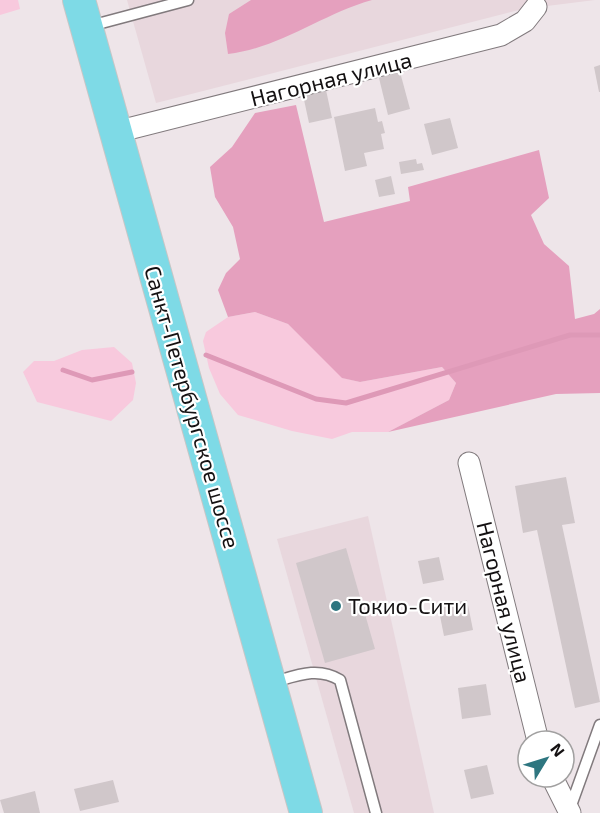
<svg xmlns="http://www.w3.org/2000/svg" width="600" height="813" font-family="'Exo 2',sans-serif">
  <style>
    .built { fill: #e8d7dd }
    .green { fill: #f8c9dd }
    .forest { fill: #e5a0be }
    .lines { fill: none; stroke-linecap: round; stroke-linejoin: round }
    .stream { stroke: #de99b7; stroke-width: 5 }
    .building { fill: #d0c7ca }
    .lane-casing { stroke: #817a7d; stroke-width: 13 }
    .street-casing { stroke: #817a7d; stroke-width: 23 }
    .primary-casing { stroke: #c7c6c6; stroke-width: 34 }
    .lane { stroke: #fff; stroke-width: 10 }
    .street { stroke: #fff; stroke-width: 21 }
    .primary { stroke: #7edae6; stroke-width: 32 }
    .poi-dot { fill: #2e7680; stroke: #fff; stroke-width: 2 }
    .labels { text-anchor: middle; stroke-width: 4.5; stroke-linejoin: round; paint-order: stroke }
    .street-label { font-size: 22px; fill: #141112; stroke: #fff }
    .poi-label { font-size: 22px; fill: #141112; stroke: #fff; text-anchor: start }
  </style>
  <rect width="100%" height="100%" fill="#eee5e9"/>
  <g class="built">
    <path d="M127,0H595L523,9L156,103Z"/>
    <path d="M368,516L434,813H354L277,539Z"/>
  </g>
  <g class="green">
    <path d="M0,0H18L20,9L0,15Z"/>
    <path d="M255,312L288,324L343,378L360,382L442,367L456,383L449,400L388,432H352L332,439L292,431L238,415L220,394L209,368L203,341L206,332L228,317Z"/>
    <path d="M114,347L132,363L136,383L133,400L111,421L37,402L23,372L34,361H54L82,350Z"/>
  </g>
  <g class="forest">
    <path d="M251,0H372C322,14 280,48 228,54L225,33L229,14Z"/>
    <path d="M296,105L324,222L410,201L408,187L539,150L549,198L531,215L544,244L569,266L575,319L594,314L600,309V393L556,394L388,432L449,400L456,383L442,367L360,382L342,378L288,324L255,312L228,317L218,290L226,273L240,259L233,227L215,197L210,167L232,147L255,113Z"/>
  </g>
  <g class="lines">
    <g class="stream">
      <path d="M206,355L316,399L346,403L570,335H600"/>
      <path d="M63,370L92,380L132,372"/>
    </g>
  </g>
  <g class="building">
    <path d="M600,65V92H599L594,67Z"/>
    <path d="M400,72L410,109L388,115L379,78Z"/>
    <path d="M326,90L332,118L309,123L303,95Z"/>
    <path d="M375,108L378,122L382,121L385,133L381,134L384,149L364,153L367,166L345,171L334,117Z"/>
    <path d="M450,118L458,148L432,155L424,124Z"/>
    <path d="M416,159L417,164L422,163L424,170L401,174L399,162Z"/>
    <path d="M391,176L395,194L379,197L375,180Z"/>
    <path d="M566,477L575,523L562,525L600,702L575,708L537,530L523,533L515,486Z"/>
    <path d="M346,548L375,649L325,663L296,563Z"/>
    <path d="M439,557L444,580L423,584L418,561Z"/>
    <path d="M467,600L473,630L444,636L438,606Z"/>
    <path d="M486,684L491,715L462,719L458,688Z"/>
    <path d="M487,765L494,794L471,799L464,770Z"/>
    <path d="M113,780L119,802L80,811L74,789Z"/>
    <path d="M35,791L40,813H4L0,800Z"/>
  </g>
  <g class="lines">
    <defs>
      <g id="lane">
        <path d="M90,26L188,0"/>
        <path d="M271,683C296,676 317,666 340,680L376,813"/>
        <path d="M569,811L600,725"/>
      </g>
      <g id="street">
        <path d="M116,132L501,35L525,21L536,7"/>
        <path d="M469,463L538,741"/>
        <path d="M552,777L570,813"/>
      </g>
      <path id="primary" d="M79,0L306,813"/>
    </defs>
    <use href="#lane" class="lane-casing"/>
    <use href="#street" class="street-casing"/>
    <use href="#primary" class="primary-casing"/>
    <use href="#lane" class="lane"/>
    <use href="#street" class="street"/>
    <use href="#primary" class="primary"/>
  </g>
  <circle class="poi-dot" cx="336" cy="606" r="6"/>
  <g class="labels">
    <g class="street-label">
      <text transform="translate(331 79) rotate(-14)" y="8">Нагорная улица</text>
      <text transform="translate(192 407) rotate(74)" y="8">Санкт-Петербургское шоссе</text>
      <text transform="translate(504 602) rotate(76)" y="8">Нагорная улица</text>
    </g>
    <g class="poi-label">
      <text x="348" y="614">Токио-Сити</text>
    </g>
  </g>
  <g transform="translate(546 759) rotate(52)"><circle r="28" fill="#ffffff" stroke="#a1a0a0" stroke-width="1.5"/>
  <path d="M0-4.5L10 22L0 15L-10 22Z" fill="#2e7680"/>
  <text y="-9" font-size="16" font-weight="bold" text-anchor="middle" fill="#141112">N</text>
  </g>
</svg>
